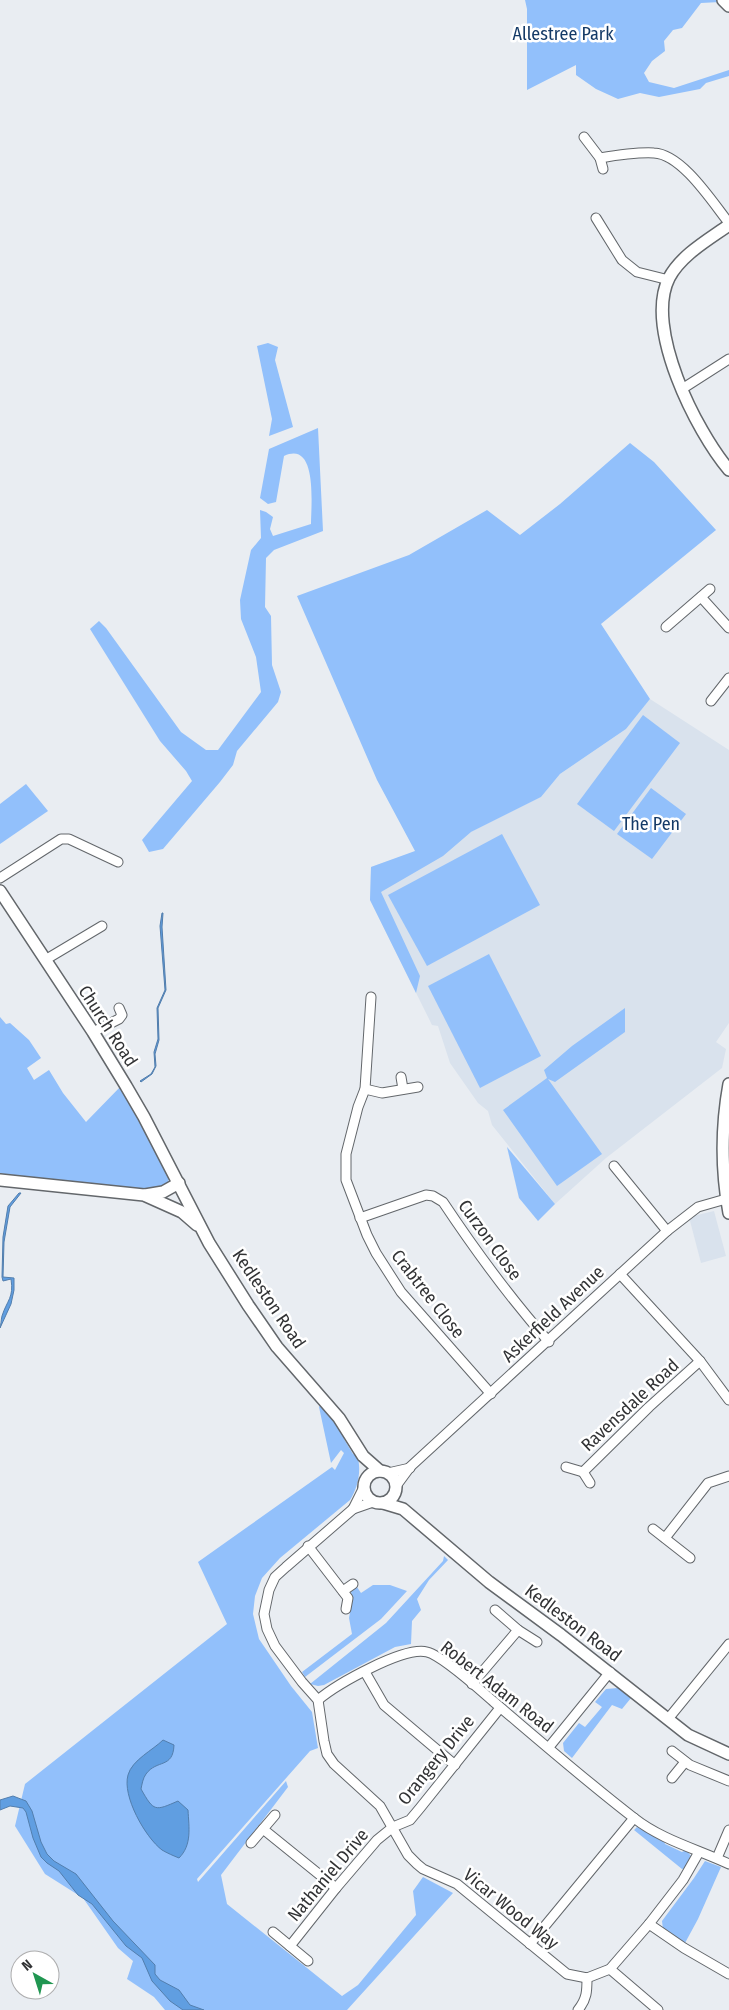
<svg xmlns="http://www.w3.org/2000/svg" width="729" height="2010" font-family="'Fira Sans Condensed',sans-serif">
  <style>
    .built { fill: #d9e2ed }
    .green { fill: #92c0fb }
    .water { fill: #609ee1; stroke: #527ead }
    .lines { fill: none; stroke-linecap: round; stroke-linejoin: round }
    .minor-casing { stroke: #63676b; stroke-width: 11 }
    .tertiary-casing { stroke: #63676b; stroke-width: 14 }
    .minor { stroke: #fff; stroke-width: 9 }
    .tertiary { stroke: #fff; stroke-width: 11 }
    .labels { text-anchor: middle; stroke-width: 5; stroke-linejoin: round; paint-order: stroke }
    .park-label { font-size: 18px; fill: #143a67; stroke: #fff }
    .street-label { font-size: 18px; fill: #323335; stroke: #fff }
  </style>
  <rect width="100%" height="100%" fill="#e9edf2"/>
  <g class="built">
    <path d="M650,699L729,750V1023L716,1042L726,1049L722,1068L606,1158L555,1204L492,1125L488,1111L478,1103L450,1063L438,1026L432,1025L370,900L371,867L471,832L541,797L560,774L626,729Z"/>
    <path d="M714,1211L726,1256L701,1263L689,1217Z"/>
  </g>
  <g class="green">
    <path d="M525,0H717L720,2L701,3L682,28L673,30L664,41L665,51L652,61L644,73L649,82L674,88L729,70V76L706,83L700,89L659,97L640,93L618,99L596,89L576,75V65L527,90V9Z"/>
    <path d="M268,343L278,347L275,360L293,427L269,436L272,419L257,346Z"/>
    <path d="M318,428L323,531L274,550L266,558L265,607L271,616L272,665L281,692L278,702L237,751L233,765L220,782L163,849L149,852L142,840L192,781L186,771L160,741L90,629L99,621L106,628L181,732L206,750H218L261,692L256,657L241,619L240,600L251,550L261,538L260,510L266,512L273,517L270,529L273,536L311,524C311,506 318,440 284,456L276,502L268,504L260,498L269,449Z"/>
    <path d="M630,443L654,462L716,530L601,624L650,699L626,729L560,774L541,797L471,832L443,856L381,892L420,976L416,993L370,900L371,867L415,851L377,780L297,596L409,555L487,510L520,535L560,504Z"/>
    <path d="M643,715L680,743L614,831L577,804Z"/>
    <path d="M26,784L48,811L0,844V804Z"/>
    <path d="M651,788L686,814L652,859L617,834Z"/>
    <path d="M502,834L540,905L427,966L388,895Z"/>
    <path d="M489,954L541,1056L480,1088L428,986Z"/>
    <path d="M625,1008V1032L555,1082L548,1079L602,1154L557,1186L503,1110L547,1078L544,1070L572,1046Z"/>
    <path d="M0,1017L6,1024L10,1023L29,1040L41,1058L27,1068L34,1080L49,1070L63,1093L86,1122L121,1086L169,1177L168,1183L154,1191L0,1177Z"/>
    <path d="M507,1147L555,1204L538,1221L519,1198Z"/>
    <path d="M322,1403L345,1433L344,1439L353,1454L357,1455C362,1469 358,1488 350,1500L280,1558L262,1578L255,1596L253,1614L259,1639L291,1686L312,1712L318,1748L310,1751L197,1879L198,1882L286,1781L288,1787L221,1875L227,1904L342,1996L358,1985L416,1915L413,1891L423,1877L453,1893L347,2010H165L154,1997L127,1979L133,1961L118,1948L83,1898L45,1874L15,1826L25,1784L227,1624L198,1562L332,1467L335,1470L344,1453L341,1450L331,1463L319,1407Z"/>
    <path d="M444,1556L448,1560L429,1580L417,1599L421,1610L412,1621L411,1644L395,1647L324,1685L318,1686L310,1684L386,1623L443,1561Z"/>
    <path d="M373,1585H390L407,1591L381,1619L305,1677L302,1672L352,1634L349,1618L352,1601L351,1591L357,1587L361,1593Z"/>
    <path d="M618,1688L631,1698L622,1709L612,1705L572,1758L564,1751L563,1743L579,1723L585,1727L602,1707L595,1702L606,1689Z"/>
    <path d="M637,1827L664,1841L665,1844L682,1852L686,1850L691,1856L687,1868L682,1869L634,1830Z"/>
    <path d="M705,1861L721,1867L698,1919L685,1943L663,1929L662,1921L694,1878Z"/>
  </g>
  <g class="water">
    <path d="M162,913H163L162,927L166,990L158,1008L159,1040L155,1054L156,1066L152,1074L141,1082L140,1081L151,1074L155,1067L154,1052L158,1039L157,1008L165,990L160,926Z"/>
    <path d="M19,1193H21L10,1207L4,1242L3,1277L14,1278V1290L11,1304L0,1328C1,1325 1,1320 2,1316C7,1300 14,1298 11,1279L3,1281L2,1277L3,1237L8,1206Z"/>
    <path d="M163,1740L174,1745C173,1769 157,1759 146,1774C143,1778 142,1784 141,1789C154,1812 155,1811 178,1801L188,1810C189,1828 192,1845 179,1858C174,1856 167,1853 162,1850C145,1837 122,1796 128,1775C132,1760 153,1750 163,1740Z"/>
    <path d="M13,1796L26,1801L32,1811L41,1842L47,1854L54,1861L76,1874L113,1921L155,1965V1974L160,1980L179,1990L190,2005L204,2010H183L170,2001L152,1981L142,1958L126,1946L92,1904L78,1895L59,1871L47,1863L41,1857L33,1838L26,1812L23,1808L10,1806L0,1810V1800Z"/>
  </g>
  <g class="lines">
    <defs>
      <g id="minor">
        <path d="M584,137L600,158C618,155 637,152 654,153C682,154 713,203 729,223"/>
        <path d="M600,158L603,169"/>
        <path d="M596,218L622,260L637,272L669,280"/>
        <path d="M682,389L729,359"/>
        <path d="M701,597L729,628"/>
        <path d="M666,627L710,589"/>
        <path d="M711,701L729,678"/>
        <path d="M0,878L61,839H69L118,862"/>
        <path d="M45,960L102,926"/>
        <path d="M371,997L365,1089L358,1107L346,1154V1180L367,1235L376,1253L401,1292L491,1394"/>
        <path d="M93,1032L119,1019L122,1015L119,1008"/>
        <path d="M401,1077L403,1089"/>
        <path d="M365,1089L382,1093L418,1087"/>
        <path d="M614,1166L667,1231"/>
        <path d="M360,1218L426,1195L433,1196L443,1202C475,1250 510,1298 549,1342"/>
        <path d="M620,1274L700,1361L729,1400"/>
        <path d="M566,1467L583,1472L649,1407L700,1361"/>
        <path d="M583,1472L590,1483"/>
        <path d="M388,1473L410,1468"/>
        <path d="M396,1486L410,1467L667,1231L698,1207L726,1199"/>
        <path d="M373,1502L353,1509L286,1567L275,1577L269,1590L264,1614L267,1629L275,1646L302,1682L318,1700L324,1741L327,1754L334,1764L380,1806L408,1855L417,1864L423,1869L457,1884L567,1974L587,1978L610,1969L649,1924L683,1880L699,1852"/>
        <path d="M353,1509L363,1489"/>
        <path d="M653,1529L690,1558"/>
        <path d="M665,1538L708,1483L729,1476"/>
        <path d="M308,1546L348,1598L346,1609"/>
        <path d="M343,1591L353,1584"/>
        <path d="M495,1610L518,1630L537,1642"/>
        <path d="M365,1672L384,1705L455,1765"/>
        <path d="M472,1684L518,1630"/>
        <path d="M318,1700C337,1684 404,1646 427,1652C443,1656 480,1690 494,1702C540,1741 586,1781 634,1818C662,1840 697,1849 729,1864"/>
        <path d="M668,1719L729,1644"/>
        <path d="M549,1747L610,1672"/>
        <path d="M672,1751L690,1765L729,1781"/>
        <path d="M672,1778L685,1762"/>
        <path d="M263,1829L336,1888"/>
        <path d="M251,1843L275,1815"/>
        <path d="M717,1858L729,1830"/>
        <path d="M649,1924L684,1948L729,1974"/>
        <path d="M273,1932L308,1961"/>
        <path d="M530,1944L634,1818"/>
        <path d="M290,1946L336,1888L377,1840L393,1827L410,1820L420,1808L500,1708"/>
        <path d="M610,1969L658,2010"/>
        <path d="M578,2010C587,1999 587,1991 587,1978"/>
      </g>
      <g id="tertiary">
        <path d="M723,0L729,6"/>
        <path d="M729,225C708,240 681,255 669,278C644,328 696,431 729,470"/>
        <path d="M0,891L93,1032L126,1086L144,1117L209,1243L248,1305L277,1347L339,1418L363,1456L380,1471"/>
        <path d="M729,1084C721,1128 721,1169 729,1213"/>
        <path d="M0,1180L144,1195L182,1212L197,1225"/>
        <path d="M145,1195L163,1192L179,1183"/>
        <circle cx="380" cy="1487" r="16"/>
        <path d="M383,1503L403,1509L489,1582L561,1635L688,1735L729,1754"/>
      </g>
    </defs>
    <use href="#minor" class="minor-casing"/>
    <use href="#tertiary" class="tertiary-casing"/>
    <use href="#minor" class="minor"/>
    <use href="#tertiary" class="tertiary"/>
  </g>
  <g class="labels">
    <g class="park-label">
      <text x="563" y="40">Allestree Park</text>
      <text x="651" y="830">The Pen</text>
    </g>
    <g class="street-label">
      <text transform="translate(108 1026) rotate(57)" y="6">Church Road</text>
      <text transform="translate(490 1240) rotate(54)" y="6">Curzon Close</text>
      <text transform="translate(428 1294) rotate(52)" y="6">Crabtree Close</text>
      <text transform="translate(269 1299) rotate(56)" y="6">Kedleston Road</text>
      <text transform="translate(553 1314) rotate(-43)" y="6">Askerfield Avenue</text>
      <text transform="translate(630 1405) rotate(-43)" y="6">Ravensdale Road</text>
      <text transform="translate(573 1623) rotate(37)" y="6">Kedleston Road</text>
      <text transform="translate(497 1687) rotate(38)" y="6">Robert Adam Road</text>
      <text transform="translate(436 1760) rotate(-51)" y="6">Orangery Drive</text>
      <text transform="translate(328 1875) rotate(-50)" y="6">Nathaniel Drive</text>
      <text transform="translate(511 1909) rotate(39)" y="6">Vicar Wood Way</text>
    </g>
  </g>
  <g transform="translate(35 1975) rotate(321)"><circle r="24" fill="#ffffff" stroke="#adadae"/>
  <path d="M0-4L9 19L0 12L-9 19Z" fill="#209651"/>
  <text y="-8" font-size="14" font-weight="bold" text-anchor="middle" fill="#323335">N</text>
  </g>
</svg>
